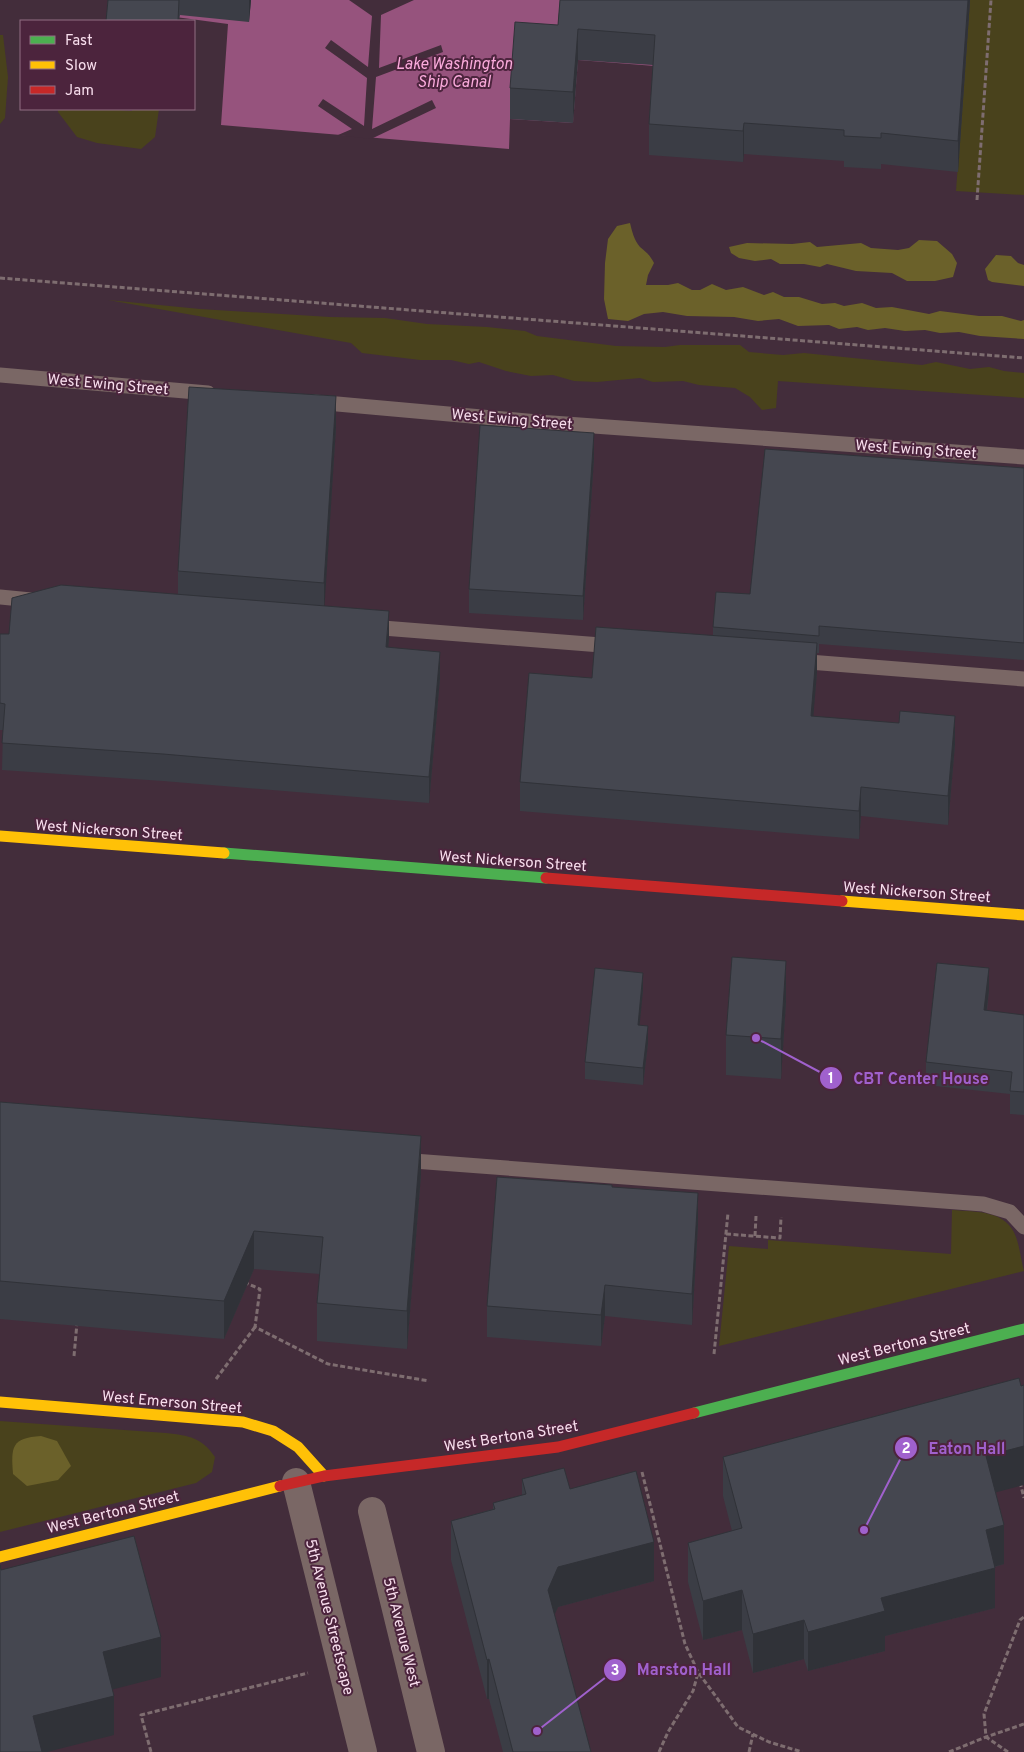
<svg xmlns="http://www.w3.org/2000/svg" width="1024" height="1752" font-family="Overpass,sans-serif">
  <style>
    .green { fill: #49421c }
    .forest { fill: #6b612a }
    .water { fill: #96537d }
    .pier { fill: #432d3b }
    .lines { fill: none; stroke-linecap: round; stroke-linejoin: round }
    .path { stroke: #7e6d70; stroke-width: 3; stroke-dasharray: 5 2.5; stroke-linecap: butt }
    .lane { stroke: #7a6765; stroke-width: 15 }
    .street { stroke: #7a6765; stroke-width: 28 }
    .fast { stroke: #4caf50; stroke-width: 11 }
    .slow { stroke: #ffc107; stroke-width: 11 }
    .jam { stroke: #c62828; stroke-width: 11 }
    .wall { fill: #3b3d45 }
    .shaded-wall { fill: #303238 }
    .building { fill: #454750; stroke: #303238 }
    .labels { text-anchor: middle; stroke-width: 4; stroke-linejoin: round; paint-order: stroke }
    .street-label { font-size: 15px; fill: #f8deed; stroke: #4c243d }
    .water-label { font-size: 16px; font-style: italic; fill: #fbabdc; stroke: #4c243d }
    .leader { fill: none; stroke: #a061cd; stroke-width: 2 }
    .callout-dot { fill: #a061cd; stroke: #4c243d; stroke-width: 2 }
    .mark-label { font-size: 15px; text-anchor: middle; font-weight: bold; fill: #fff }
    .callout-label { font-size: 16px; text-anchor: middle; font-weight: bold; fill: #a061cd; stroke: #4c243d; stroke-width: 4; stroke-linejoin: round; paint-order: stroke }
  </style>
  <rect width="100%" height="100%" fill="#432d3b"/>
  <g class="green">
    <path d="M970,0H1024V195L956,191Z"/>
    <path d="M0,35H3L8,77L5,118L0,124Z"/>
    <path d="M58,109H118L119,110L132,111V109H159L155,137L141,149L97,143L77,137L58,112Z"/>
    <path d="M108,300L200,309L330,317L385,318L427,324L487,327L525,331L537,336L616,346L665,347L680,345H740L749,352L783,355L804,353L922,365L936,362L970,369L989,367L1004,371L1024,373V398L778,381L776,408L762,410L750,397L735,388L699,385L683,381L653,382L640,378L597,382L574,381L553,375L531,376L506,371L479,362L469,364L451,360H420L362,353L351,343Z"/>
    <path d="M952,1210C976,1212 1007,1210 1016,1237C1020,1248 1021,1260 1024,1271L719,1346L729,1246L768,1249V1240L951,1254Z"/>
    <path d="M0,1421L166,1433C190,1436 201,1437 215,1457L212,1472L196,1483L0,1532Z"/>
  </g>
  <g class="forest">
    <path d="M630,223C632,231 634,240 640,247C646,252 650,255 654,263L648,275L646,285H668L678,283L692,290H700L712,284L726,290L743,287L764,295L773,292L784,297H799L822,304L835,303L844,306L862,303L876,308L892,307L929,314L940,311L979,316H1002L1021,321L1024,320V339L980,336L959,332L940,333L925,330L905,331L885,328L868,330L857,327L839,329L829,325L798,326L779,319L758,321L734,317L687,316L663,312L644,314L628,321L608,319L604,299L605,263L608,239L617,226Z"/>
    <path d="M919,240L937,241L952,254L957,263L953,277L935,281H907L892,273L856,271L827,264L820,267L804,264H780L771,259L755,261L739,258L731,253L729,247L747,243L792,244L810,242L817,247L861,243L871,248L898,250L909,248Z"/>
    <path d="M996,255L1011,256L1018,263L1024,265V286L992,282L988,280L985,269Z"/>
    <path d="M41,1436L57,1441L71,1466L58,1480L27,1486L13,1474C11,1447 11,1438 41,1436Z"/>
  </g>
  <path class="water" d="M170,0H832L655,66L578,60L573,123L510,119L509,149L221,125L228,24L168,16Z"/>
  <path class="pier" d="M349,0H414L381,15L379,68L441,45L443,52L376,77L372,129L432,100L436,108L371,139L338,135L352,129L318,106L323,99L364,126L367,78L325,48L331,40L368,67L372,16Z"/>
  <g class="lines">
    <g class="path">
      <path d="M977,200L991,0"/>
      <path d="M0,278L1024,358"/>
      <path d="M726,1234L780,1238L781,1217"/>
      <path d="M755,1236L756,1216"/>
      <path d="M244,1282L260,1289L255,1327L328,1364L429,1381"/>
      <path d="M714,1354L728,1213"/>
      <path d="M74,1356L77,1323"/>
      <path d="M216,1379L255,1327"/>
      <path d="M642,1472L685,1644L698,1672L738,1727L769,1742L802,1752"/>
      <path d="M1020,1482L1024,1498"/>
      <path d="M151,1752L141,1715L308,1673"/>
      <path d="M659,1752L668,1732L693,1691L698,1673"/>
      <path d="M749,1752L753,1734"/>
      <path d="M949,1752L986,1737L1024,1724"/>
      <path d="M1008,1752L986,1737L984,1714L1020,1620L1024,1617"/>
    </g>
    <g class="lane">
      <path d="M0,375L208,393"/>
      <path d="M315,402L538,422L1024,457"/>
      <path d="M0,597L31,600"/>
      <path d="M370,627L614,646"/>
      <path d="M796,661L1024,679"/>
      <path d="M400,1160L983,1204L1010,1212L1024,1227"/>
    </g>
    <g class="street">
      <path d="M296,1482L363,1752"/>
      <path d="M372,1511L431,1752"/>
    </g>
    <g class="fast">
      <path d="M224,853L546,878"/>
      <path d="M694,1413L1024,1329"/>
    </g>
    <g class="slow">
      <path d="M0,836L224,853"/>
      <path d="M842,901L1024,915"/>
      <path d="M0,1402L243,1422L273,1431L298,1447L324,1476"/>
      <path d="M0,1557L280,1486"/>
    </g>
    <g class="jam">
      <path d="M546,878L842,901"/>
      <path d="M280,1486L324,1476L558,1447L694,1413"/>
    </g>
  </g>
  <g class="wall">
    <path d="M108,0H251L249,22L180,15L179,21H106Z"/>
    <path d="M560,0H970L958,172L881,164V169L844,167V161L744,154L743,162L649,155V124L653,65L578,60L573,123L510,119V88L558,25Z"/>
    <path d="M336,427L324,606L389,638L388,647L440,678L429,803L163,781L2,770L3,730H0V634H9L178,594V571Z"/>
    <path d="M594,458L583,620L469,613V589Z"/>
    <path d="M1024,468V660L819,644V653H817V672L813,716L955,744L948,825L861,816L859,839L520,811V782L592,678L713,636V627L750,594Z"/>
    <path d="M643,990L639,1025L648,1043L643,1085L585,1079V1062Z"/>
    <path d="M989,990L987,1011L1024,1015V1115L1010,1114V1094L926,1085V1062Z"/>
    <path d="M786,1001L781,1079L726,1075V1035Z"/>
    <path d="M0,1102L421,1174L407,1349L317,1341V1303L320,1274L254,1269L224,1339L0,1319Z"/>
    <path d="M612,1187L698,1224L692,1325L605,1316L601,1346L487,1337V1306Z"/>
    <path d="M723,1457L996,1492L1004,1564L995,1567V1608L885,1636V1651L808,1671L804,1659L753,1673L742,1630L703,1640L688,1582V1543L732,1531L723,1496Z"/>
    <path d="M522,1479L570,1489L654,1581L558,1607L554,1614L591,1752H503L489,1699H487L451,1560V1521L493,1509V1503L522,1495Z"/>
  </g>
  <g class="shaded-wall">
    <path d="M249,0H251L249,22Z"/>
    <path d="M968,0H970L958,172V141Z"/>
    <path d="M578,29V60L573,123V92Z"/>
    <path d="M744,123V154L743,162V131Z"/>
    <path d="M336,396V427L324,614V583Z"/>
    <path d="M594,433V458L583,620V596Z"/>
    <path d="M389,611V638L386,673V647Z"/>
    <path d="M817,643V672L811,744V716Z"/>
    <path d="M440,652V678L429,803V777Z"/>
    <path d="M955,716V744L948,825V796Z"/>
    <path d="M861,787V816L859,839V811Z"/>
    <path d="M786,961V1001L781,1079V1039Z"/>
    <path d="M989,968V990L984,1033V1010Z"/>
    <path d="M643,973V990L638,1042V1025Z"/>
    <path d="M648,1026V1043L643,1085V1068Z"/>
    <path d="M421,1136V1174L407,1349V1311Z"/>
    <path d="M698,1193V1224L692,1325V1294Z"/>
    <path d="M254,1231V1269L224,1339V1301Z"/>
    <path d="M605,1285V1316L601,1346V1315Z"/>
    <path d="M1024,1446V1485L986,1495V1456Z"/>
    <path d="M1004,1525V1564L986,1569V1530Z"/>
    <path d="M654,1542V1581L558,1607L548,1630V1590L558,1567Z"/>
    <path d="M995,1568V1608L885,1636V1651L808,1671V1632L881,1598Z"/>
    <path d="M742,1590V1630L703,1640V1601Z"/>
    <path d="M804,1620V1659L753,1673V1634Z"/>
    <path d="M161,1637V1677L103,1692V1652Z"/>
    <path d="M489,1659V1699H487V1660Z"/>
    <path d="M114,1696V1735L47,1752H33V1716Z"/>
  </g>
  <g class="building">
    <path d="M108,0H179L178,21H106Z"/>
    <path d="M560,0H968L958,141L881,133V138L844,136V130L744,123L743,131L649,124L655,35L578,29L573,92L510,88L515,22L558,25Z"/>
    <path d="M189,387L336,396L324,583L178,571Z"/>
    <path d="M480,425L594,433L583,596L469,589Z"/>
    <path d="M765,449L1024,468V643L819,626V636L713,627L716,592L750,594Z"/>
    <path d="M61,585L389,611L386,647L440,652L429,777L163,754L2,743L5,704L0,703V634H9L12,598Z"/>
    <path d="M596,627L817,643L811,716L899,723L900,711L955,716L948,796L861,787L859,811L520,782L529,673L592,678Z"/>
    <path d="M732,957L786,961L781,1039L726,1035Z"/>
    <path d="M937,963L989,968L984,1010L1024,1015V1092L1010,1091L1012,1072L926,1062Z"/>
    <path d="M595,968L643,973L638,1025L648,1026L643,1068L585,1062Z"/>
    <path d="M0,1102L421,1136L407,1311L317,1303L323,1237L254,1231L224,1301L0,1281Z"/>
    <path d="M497,1177L612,1185V1187L698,1193L692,1294L605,1285L601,1315L487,1306Z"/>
    <path d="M1019,1378L1021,1386L1024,1385V1446L986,1456L1004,1525L986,1530L995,1568L881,1598L885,1611L808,1632L804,1620L753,1634L742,1590L703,1601L688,1543L742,1528L723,1457Z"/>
    <path d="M564,1468L570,1489L636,1471L654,1542L558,1567L548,1590L591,1752H513L489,1659L487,1660L451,1521L495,1509L493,1503L526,1494L522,1479Z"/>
    <path d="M134,1536L161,1637L103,1652L114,1696L33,1716L42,1752H0V1565L1,1570Z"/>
  </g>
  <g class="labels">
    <g class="street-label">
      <text transform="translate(108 384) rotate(5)" y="5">West Ewing Street</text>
      <text transform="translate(512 419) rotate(5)" y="5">West Ewing Street</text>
      <text transform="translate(916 449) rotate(4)" y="5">West Ewing Street</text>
      <text transform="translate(109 830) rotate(4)" y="5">West Nickerson Street</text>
      <text transform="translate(513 861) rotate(4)" y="5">West Nickerson Street</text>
      <text transform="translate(917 892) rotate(4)" y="5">West Nickerson Street</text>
      <text transform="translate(904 1344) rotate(-14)" y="5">West Bertona Street</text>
      <text transform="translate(172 1402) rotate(5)" y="5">West Emerson Street</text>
      <text transform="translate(511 1436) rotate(-9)" y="5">West Bertona Street</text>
      <text transform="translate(113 1512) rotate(-14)" y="5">West Bertona Street</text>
      <text transform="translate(330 1617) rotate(76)" y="5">5th Avenue Streetscape</text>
      <text transform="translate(402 1632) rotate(76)" y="5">5th Avenue West</text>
    </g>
    <g class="water-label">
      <text x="454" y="69">Lake Washington<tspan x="454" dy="18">Ship Canal</tspan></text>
    </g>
  </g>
  <path class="leader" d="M756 1038L831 1078M864 1530L906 1448M537 1731L615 1670"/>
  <g class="callout-dot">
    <circle cx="756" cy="1038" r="5"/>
    <circle cx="864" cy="1530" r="5"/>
    <circle cx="537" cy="1731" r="5"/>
    <circle cx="831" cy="1078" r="12"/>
    <circle cx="906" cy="1448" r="12"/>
    <circle cx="615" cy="1670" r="12"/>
  </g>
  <g class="mark-label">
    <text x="831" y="1083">1</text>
    <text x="906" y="1453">2</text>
    <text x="615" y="1675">3</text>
  </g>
  <g class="callout-label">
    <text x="921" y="1084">CBT Center House</text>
    <text x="967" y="1454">Eaton Hall</text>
    <text x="684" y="1675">Marston Hall</text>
  </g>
  <rect x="20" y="20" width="175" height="90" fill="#4c243d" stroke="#916e83"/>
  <rect x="30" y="36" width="25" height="8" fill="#4caf50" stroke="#916e83"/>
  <text x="65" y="45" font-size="15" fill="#f8deed">Fast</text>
  <rect x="30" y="61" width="25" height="8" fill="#ffc107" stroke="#916e83"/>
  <text x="65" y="70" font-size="15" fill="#f8deed">Slow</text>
  <rect x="30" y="86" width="25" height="8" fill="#c62828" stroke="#916e83"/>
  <text x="65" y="95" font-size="15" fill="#f8deed">Jam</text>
</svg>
